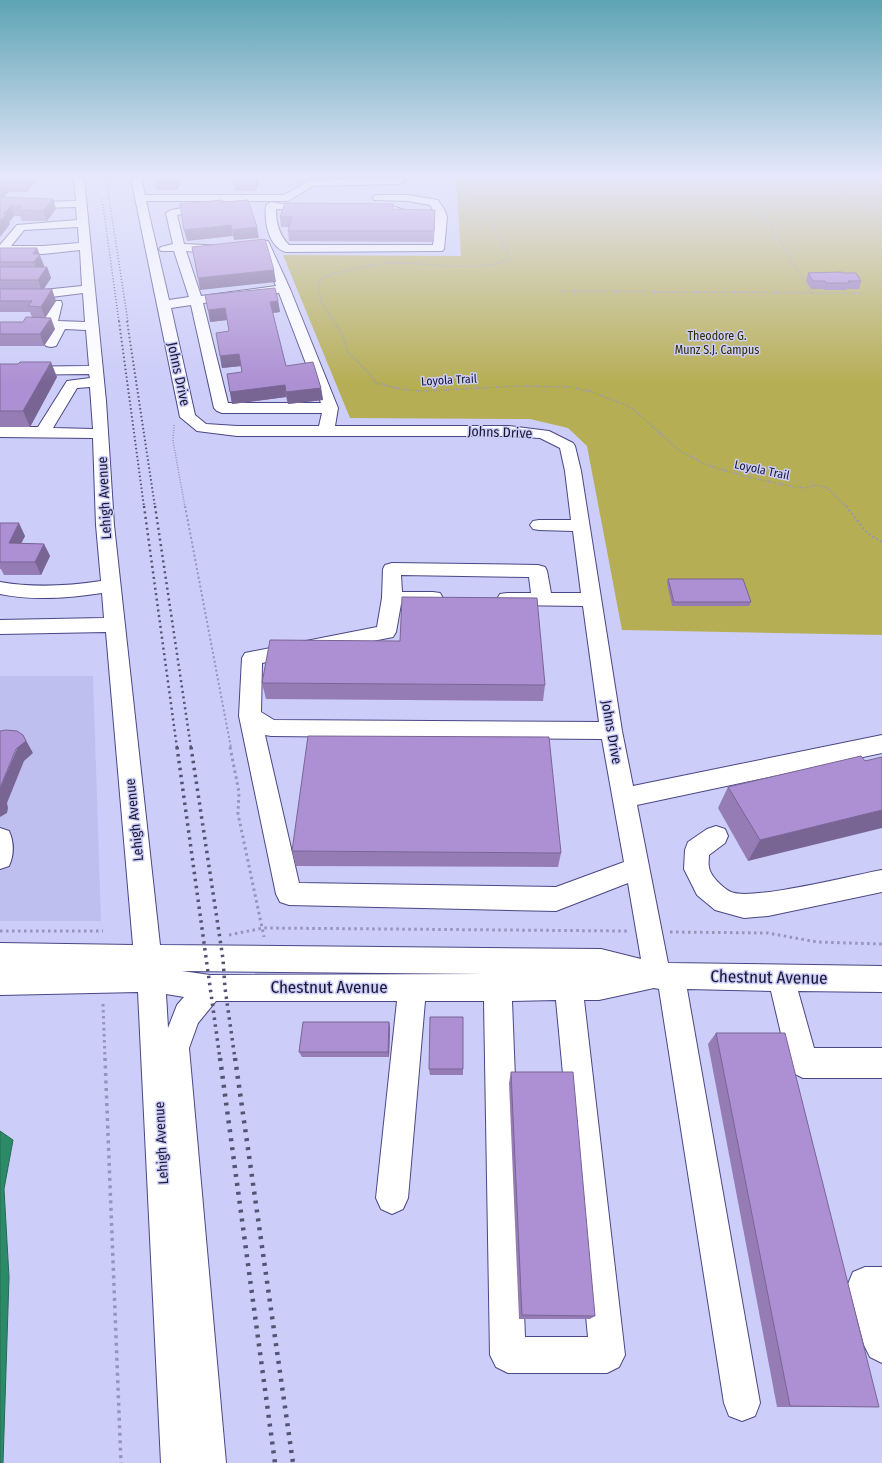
<svg xmlns="http://www.w3.org/2000/svg" width="882" height="1463" font-family="'Fira Sans Condensed',sans-serif">
  <style>
    .built { fill: #bebfee }
    .green { fill: #b6ae55 }
    .water { fill: #2c8b67; stroke: #276857 }
    .lines { fill: none; stroke-linecap: round; stroke-linejoin: round }
    .minor-casing { stroke: #4a4785; stroke-width: 2 }
    .path-far3 { stroke: #9595bc; stroke-width: 1.5; stroke-dasharray: 1 1.5; stroke-linecap: butt }
    .path-far2 { stroke: #9595bc; stroke-width: 2; stroke-dasharray: 2 2.5; stroke-linecap: butt }
    .path-far1 { stroke: #9595bc; stroke-width: 3; stroke-dasharray: 2.5 3.5; stroke-linecap: butt }
    .path { stroke: #9595bc; stroke-width: 3.5; stroke-dasharray: 3 4.5; stroke-linecap: butt }
    .minor { fill: #fff; fill-rule: evenodd }
    .rail-far4 { stroke: #545374; stroke-width: 1.5; stroke-dasharray: 1 2; stroke-linecap: butt }
    .rail-far3 { stroke: #545374; stroke-width: 2; stroke-dasharray: 1.5 2.5; stroke-linecap: butt }
    .rail-far2 { stroke: #545374; stroke-width: 2.5; stroke-dasharray: 2 3.5; stroke-linecap: butt }
    .rail-far1 { stroke: #545374; stroke-width: 3.5; stroke-dasharray: 2.5 4.5; stroke-linecap: butt }
    .rail { stroke: #545374; stroke-width: 4.5; stroke-dasharray: 3 6; stroke-linecap: butt }
    .wall { fill: #957cb5 }
    .shaded-wall { fill: #796594 }
    .building { fill: #ad90d3; stroke: #796594 }
    .labels { text-anchor: middle; stroke-width: 3; stroke-linejoin: round; paint-order: stroke }
    .far-park-label { font-size: 12px; fill: #302c00; stroke: #cccdf9 }
    .far-street-label { font-size: 12px; fill: #1a1833; stroke: #cccdf9 }
    .street-label { font-size: 14px; fill: #1a1833; stroke: #cccdf9 }
    .near-street-label { font-size: 17px; fill: #1a1833; stroke: #cccdf9 }
  </style>
  <rect width="100%" height="100%" fill="#cccdf9"/>
  <path class="built" d="M0,676H93L101,921H0Z"/>
  <path class="green" d="M456,178H882V635L622,630L587,446L568,428L530,419L350,418L283,255L461,256Z"/>
  <path class="water" d="M0,1131L13,1140L4,1189L9,1277L3,1463H0Z"/>
  <g class="lines">
    <defs>
      <g id="minor">
        <path d="M74,178H84L106,401L114,525L160,945L601,949L641,959L628,883L556,911L289,905L280,902L276,894L239,716L242,658L245,653L377,627L382,598L383,569L385,565L392,563L538,565L545,567L547,571L551,593H581L573,531L539,530L533,529L530,525L533,521L539,520H571L565,471L560,448L540,438L509,436H237L197,431L180,417L131,178H141L145,195H284L311,180L404,178L403,183L399,184L313,186L288,201H146L169,300L189,297L174,251H161L159,249L161,247L173,244L166,213L171,210L200,205L204,206L205,208L204,210L177,215L184,244L225,246L227,248L225,250C212,254 199,252 186,251L201,296L276,286L258,243L260,241H268L290,289L338,408L335,426H509L549,431L573,443L575,446L581,471L622,731L633,786L882,735V753L637,805L668,963L882,966V992L798,991L814,1048H882V1078H803L793,1073L788,1063L771,991L687,989L760,1403L755,1416L742,1421L729,1416L724,1403L659,989L654,988L599,1000H584L625,1355L619,1367L607,1373H508L496,1367L490,1355L484,1001H425L408,1198L403,1209L392,1214L381,1209L376,1198L397,1001H216L198,1023L189,1048L226,1463H161L138,992L0,995V969H5H0V943L133,945L106,632L0,634V620L104,618L102,593C68,598 34,601 0,594V582C34,588 67,586 101,581L96,525L93,438L0,437V427H38L67,381L90,378L89,374L0,375V367L89,366L86,330L65,329L56,346L51,347L46,346L44,343L52,329L45,328L43,325L51,301H61L62,304L58,321L85,322L83,293L43,298H0V290H43L82,286L80,250L43,254L0,253V245L17,225L77,220L76,207L0,209V203L76,201ZM78,227L79,243L43,246H11L24,230ZM279,293L321,403H228L203,303ZM191,305L214,408L217,411L222,413H322L319,426H237L206,424L195,415L171,308ZM90,387L93,429L53,428L77,388ZM401,575L529,577L531,593H507L500,594L497,599L500,604L507,605L583,606L599,722L274,720L261,712L262,663L393,637L396,632L401,604H433L440,603L443,598L440,593L433,592H402ZM265,735L271,736L602,739L624,862L556,887L299,883ZM182,971L484,974L210,975ZM166,994L184,997L177,1005L168,1028ZM556,1000L588,1337H525L512,1001Z"/>
        <path d="M378,195H408L438,200L445,211L447,217L444,249L442,251L286,252C268,247 264,220 266,205L271,202L281,204L392,206L414,213H435L430,205L408,201L374,200L373,198L374,196ZM276,209L391,212L413,219L435,220L433,245H289C279,235 276,223 276,209Z"/>
        <path d="M716,826L725,829L728,836L725,843L709,855C709,859 708,864 709,867C710,876 723,888 731,892C752,901 854,875 882,870V892L768,916L744,918L715,910L697,895L684,869L685,850L688,842L707,829Z"/>
        <path d="M0,828L9,831C14,842 14,855 9,866L0,869Z"/>
        <path d="M865,1267H882V1363L870,1357L864,1345L848,1284L853,1272Z"/>
      </g>
    </defs>
    <use href="#minor" class="minor-casing"/>
    <g class="path-far3">
      <path d="M473,178L469,192L484,207L494,231L507,251L508,258C492,274 418,262 393,263C373,264 352,269 332,274L324,277L318,284L321,302L342,334L348,352L368,372L376,383L406,390L422,391L519,386L570,387L589,391L626,405L635,411L680,451L707,465L748,477L789,486L804,488L816,485L826,487L847,507"/>
      <path d="M817,178L855,201L882,210"/>
      <path d="M747,205L764,214L811,293"/>
      <path d="M559,291L864,293"/>
      <path d="M174,425L173,441L185,507"/>
    </g>
    <g class="path-far2">
      <path d="M185,506L231,748"/>
      <path d="M846,506L867,533L882,542"/>
    </g>
    <g class="path-far1">
      <path d="M230,747L239,792L238,814L264,937"/>
      <path d="M0,931H103"/>
      <path d="M670,932L768,933L817,942L882,944"/>
      <path d="M229,935L263,928L627,931"/>
      <path d="M103,1004L105,1059"/>
    </g>
    <path class="path" d="M105,1058L121,1463"/>
    <use href="#minor" class="minor"/>
    <g class="rail-far4">
      <path d="M106,178L128,322"/>
      <path d="M102,198L119,322"/>
    </g>
    <g class="rail-far3">
      <path d="M119,321L144,507"/>
      <path d="M127,321L155,507"/>
    </g>
    <g class="rail-far2">
      <path d="M144,506L177,748"/>
      <path d="M155,506L191,748"/>
    </g>
    <g class="rail-far1">
      <path d="M177,747L220,1059"/>
      <path d="M191,747L223,959L225,988L235,1059"/>
    </g>
    <g class="rail">
      <path d="M220,1058L275,1463"/>
      <path d="M235,1058L293,1463"/>
    </g>
  </g>
  <g class="wall">
    <path d="M0,178H37V179L27,192H9L3,198L53,199L56,209L47,221H22L20,216H14L9,222L10,224L0,237Z"/>
    <path d="M181,182L177,190H156L155,183Z"/>
    <path d="M259,182L256,191H235L234,184Z"/>
    <path d="M393,209L435,210L434,242L289,241L288,231L289,227H281L280,217Z"/>
    <path d="M0,248H37L44,267H47L51,278L44,289L56,301L45,318L55,329L44,346H0V322H23L32,317L30,312H0Z"/>
    <path d="M808,273H842L861,281L859,289H847L846,290H824L823,289H811L806,281Z"/>
    <path d="M278,301L280,312L273,313L286,366L321,388L323,400L288,404L286,397L232,404L230,392L242,372L241,366L222,368L220,356L229,331L227,320L210,322Z"/>
    <path d="M0,364L57,377L30,427H0Z"/>
    <path d="M0,523L25,536L21,543L44,544L50,556L41,575H4L1,569H0Z"/>
    <path d="M668,579L751,602L749,606H672L667,583Z"/>
    <path d="M262,683L545,685L543,701L266,699Z"/>
    <path d="M865,761L748,861L718,808L728,787Z"/>
    <path d="M292,851L561,853L558,867L296,866Z"/>
    <path d="M389,1022L390,1028L389,1057H302L299,1052Z"/>
    <path d="M716,1033L879,1407H777L708,1044Z"/>
    <path d="M429,1069H463V1075H430Z"/>
    <path d="M511,1072L595,1316L590,1319H519L509,1083Z"/>
  </g>
  <g class="shaded-wall">
    <path d="M26,178H37V179L27,192L23,181Z"/>
    <path d="M178,178H180L181,182L177,190L175,183Z"/>
    <path d="M257,178H259V182L256,191L255,184Z"/>
    <path d="M5,181L9,192L0,201V187Z"/>
    <path d="M53,199L56,209L47,221L43,211Z"/>
    <path d="M11,206L14,216L9,222L10,224L0,237V221L3,214Z"/>
    <path d="M231,225L233,236L187,241L184,230Z"/>
    <path d="M257,227L259,238L234,240L232,230Z"/>
    <path d="M37,248L45,268L39,276L34,262L33,254Z"/>
    <path d="M47,267L51,278L42,291L38,280Z"/>
    <path d="M274,270L276,282L200,290L198,278Z"/>
    <path d="M52,289L56,301L45,318L41,307Z"/>
    <path d="M278,301L280,312L272,313L270,302Z"/>
    <path d="M225,308L227,320L210,322L208,310Z"/>
    <path d="M51,318L55,329L44,346L40,334Z"/>
    <path d="M239,354L241,366L222,368L220,356Z"/>
    <path d="M51,362L57,377L30,427L23,411Z"/>
    <path d="M285,385L286,397L232,404L230,392Z"/>
    <path d="M321,388L323,400L288,404L286,392Z"/>
    <path d="M19,523L25,536L15,556L9,543Z"/>
    <path d="M44,544L50,556L41,575L35,562Z"/>
    <path d="M23,735L33,753L24,761L7,803L8,808L7,813L0,817V788Z"/>
    <path d="M882,810V828L748,861L760,840Z"/>
    <path d="M389,1022L390,1028L389,1057L388,1052Z"/>
  </g>
  <g class="building">
    <path d="M0,178H26L23,181H5L0,187Z"/>
    <path d="M157,178H178L175,183H155Z"/>
    <path d="M236,178H257L255,184H234Z"/>
    <path d="M0,197L53,199L43,211L18,210L22,206H11L3,214H7L0,221Z"/>
    <path d="M222,200L223,202L248,200L257,227L232,230L231,225L184,230L180,204Z"/>
    <path d="M285,203L393,204V209L435,210L434,231H288L292,217H280Z"/>
    <path d="M265,239L274,270L198,278L192,247Z"/>
    <path d="M0,248H37L33,254H40L34,262H0Z"/>
    <path d="M0,267H47L38,280H0Z"/>
    <path d="M841,272L842,273H856L861,281H848L849,283H826L825,281H813L808,273Z"/>
    <path d="M275,288L278,301L270,302L286,366L313,362L321,388L286,392L285,385L230,392L227,374L242,372L239,354L220,356L216,333L229,331L225,308L208,310L205,295Z"/>
    <path d="M0,289H52L41,307L28,306L32,301H0Z"/>
    <path d="M26,317L51,318L40,334H0V322H23Z"/>
    <path d="M20,362H51L23,411H0V364H18Z"/>
    <path d="M0,523H19L9,543L44,544L35,562H0Z"/>
    <path d="M668,579H743L751,602H674Z"/>
    <path d="M402,597L537,598L545,685L262,683L270,640L400,641Z"/>
    <path d="M6,730L17,731L23,735L26,741L16,749L0,788V731Z"/>
    <path d="M308,736L549,737L561,853L292,851Z"/>
    <path d="M861,756L865,761L882,757V810L760,840L728,787Z"/>
    <path d="M430,1017H463V1069H429Z"/>
    <path d="M303,1022H389L388,1052H299Z"/>
    <path d="M716,1033H785L879,1407L790,1406Z"/>
    <path d="M511,1072H573L595,1316L522,1315Z"/>
  </g>
  <linearGradient id="sky" x2="0" y2="1"><stop stop-color="#5da4b4"/><stop offset="0.46" stop-color="#e8e8fc"/><stop offset="1" stop-color="#e8e8fc" stop-opacity="0"/></linearGradient>
  <rect width="882" height="383" fill="url(#sky)"/>
  <g class="labels">
    <g class="far-park-label">
      <text x="717" y="340">Theodore G.<tspan x="717" dy="14">Munz S.J. Campus</tspan></text>
    </g>
    <g class="far-street-label">
      <text transform="translate(449 380) rotate(-3)" y="4">Loyola Trail</text>
      <text transform="translate(762 470) rotate(12)" y="4">Loyola Trail</text>
    </g>
    <g class="street-label">
      <text transform="translate(179 374) rotate(78)" y="5">Johns Drive</text>
      <text transform="translate(500 432) rotate(2)" y="5">Johns Drive</text>
      <text transform="translate(104 498) rotate(-93)" y="5">Lehigh Avenue</text>
      <text transform="translate(612 732) rotate(80)" y="5">Johns Drive</text>
      <text transform="translate(134 820) rotate(-96)" y="5">Lehigh Avenue</text>
      <text transform="translate(161 1143) rotate(-93)" y="5">Lehigh Avenue</text>
    </g>
    <g class="near-street-label">
      <text transform="translate(769 977) rotate(1)" y="6">Chestnut Avenue</text>
      <text x="329" y="993">Chestnut Avenue</text>
    </g>
  </g>
</svg>
